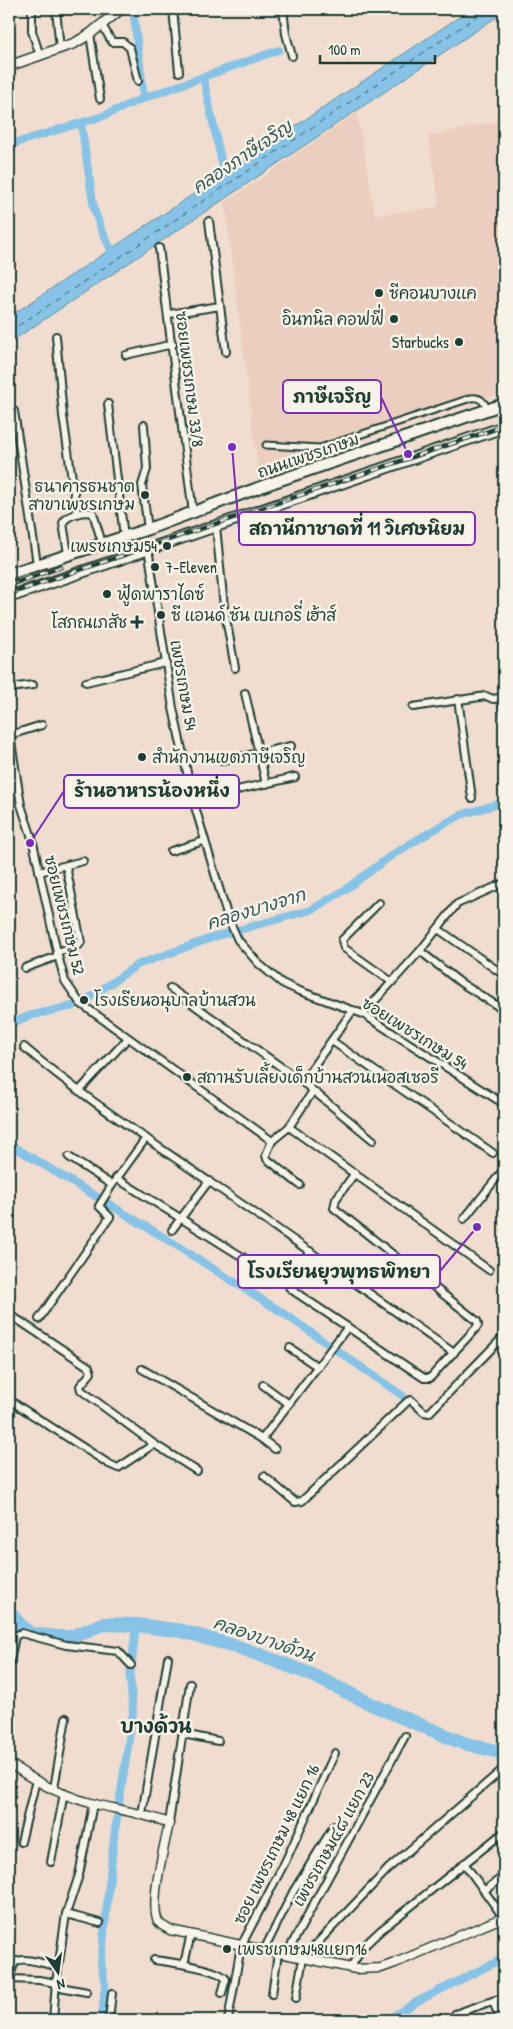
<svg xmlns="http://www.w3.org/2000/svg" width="513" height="2029" font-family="'Patrick Hand','Playpen Sans Thai',sans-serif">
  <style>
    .built { fill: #ebcebe }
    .water { fill: #86c3e6; stroke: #5d8d9f }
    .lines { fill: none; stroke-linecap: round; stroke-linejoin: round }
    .stream { stroke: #5d8d9f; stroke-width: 2.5 }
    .canal { stroke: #86c3e6; stroke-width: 8 }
    .river { stroke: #86c3e6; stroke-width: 14 }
    .ferry { stroke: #345858; stroke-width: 1; stroke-dasharray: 6 5; stroke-linecap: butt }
    .pedestrian-casing { stroke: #1f3d34; stroke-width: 9 }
    .minor-casing { stroke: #1f3d34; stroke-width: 10 }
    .tertiary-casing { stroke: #1f3d34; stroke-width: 11 }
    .secondary-casing { stroke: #1f3d34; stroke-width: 12 }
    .primary-casing { stroke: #1f3d34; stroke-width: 14 }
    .pedestrian { stroke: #f7f3e8; stroke-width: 5 }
    .minor { stroke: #f7f3e8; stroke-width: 6 }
    .tertiary { stroke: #f7f3e8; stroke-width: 8 }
    .secondary { stroke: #f7f3e8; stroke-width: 9 }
    .primary { stroke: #f7f3e8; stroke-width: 10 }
    .rail-casing { stroke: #1f3d34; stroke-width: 4.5 }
    .rail { stroke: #f7f3e8; stroke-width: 2.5; stroke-dasharray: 8; stroke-linecap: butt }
    .poi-dot { fill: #1f3d34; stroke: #f7f3e8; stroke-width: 2 }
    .labels { text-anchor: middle; stroke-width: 5; stroke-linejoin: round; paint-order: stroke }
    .poi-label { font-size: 16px; fill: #1f3d34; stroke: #f7f3e8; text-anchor: start }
    .street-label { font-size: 16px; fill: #1f3d34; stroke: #f7f3e8 }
    .water-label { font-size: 18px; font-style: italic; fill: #345858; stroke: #f7f3e8 }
    .quarter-label { font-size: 19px; font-weight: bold; fill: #1f3d34; stroke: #f7f3e8 }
    .leader { fill: none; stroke: #7b2cbf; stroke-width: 2 }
    .callout-dot { fill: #7b2cbf; stroke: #f7f3e8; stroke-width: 2 }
    .callout { fill: #f7f3e8; stroke: #7b2cbf; stroke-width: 2 }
    .callout-label { font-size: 18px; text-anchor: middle; font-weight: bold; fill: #1f3d34 }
  </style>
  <rect width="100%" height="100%" fill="#f0ddcf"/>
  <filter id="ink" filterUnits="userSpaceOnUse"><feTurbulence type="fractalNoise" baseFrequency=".02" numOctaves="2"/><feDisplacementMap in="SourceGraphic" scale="10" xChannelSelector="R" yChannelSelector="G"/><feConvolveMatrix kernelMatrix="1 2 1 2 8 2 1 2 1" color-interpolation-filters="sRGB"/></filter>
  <g filter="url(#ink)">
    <path class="built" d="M357,112L375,215L434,208L439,204L428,136L504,120V392L259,475L225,203Z"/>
    <path class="water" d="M471,9H504V12L9,343V317Z"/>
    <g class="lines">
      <path class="stream" d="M495,700L499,707L504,739"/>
      <g class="canal">
        <path d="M133,9L144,98"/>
        <path d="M203,77L226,182"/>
        <path d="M81,123L94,209L101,229L115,258"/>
        <path d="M9,145L103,116L144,98L279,50"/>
        <path d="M9,1028L13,1023L28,1016L73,1006L88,999L137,965L217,936L311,910L343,891L395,853L442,825L461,815L504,802"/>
        <path d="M9,1144L160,1235L283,1313L403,1396"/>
        <path d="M102,2020L105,1985L101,1963L114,1837L133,1713L130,1677L136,1625"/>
        <path d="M387,2020L418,2001L504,1958"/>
      </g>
      <path class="river" d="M9,1612L23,1628L31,1634L57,1637H71L103,1624L136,1625L182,1631L244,1649L310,1674L371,1704L463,1743L504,1753"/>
      <path class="ferry" d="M9,332L488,9"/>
      <defs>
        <path id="pedestrian" d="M266,445L320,448L471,398C481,397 483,401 488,409"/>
        <g id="minor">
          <path d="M32,9V31L40,56"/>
          <path d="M56,9L60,49"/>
          <path d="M173,9L179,72"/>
          <path d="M283,9L286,34L292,56"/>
          <path d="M102,25L112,42H123L130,48L138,81"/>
          <path d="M90,34L100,99"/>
          <path d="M209,221L226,352"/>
          <path d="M159,248L193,513"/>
          <path d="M169,314L220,306"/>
          <path d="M56,336L63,416L77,514"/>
          <path d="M126,355L173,344"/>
          <path d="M108,404L124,537"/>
          <path d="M14,411L37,564"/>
          <path d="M144,425L147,469L142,485L148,529"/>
          <path d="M216,526L224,607L235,668"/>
          <path d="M148,548L173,708L193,800L228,918L238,940L259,964L282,983L297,990L363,1014L504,1104"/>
          <path d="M68,554L63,523C67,514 85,511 93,513L102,543"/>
          <path d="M86,682L165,663"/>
          <path d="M9,688L33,685"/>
          <path d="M245,693L266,784"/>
          <path d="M458,699L472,798"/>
          <path d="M413,707L486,696L493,699L504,697"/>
          <path d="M9,729L21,805L32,838L57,952L65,981L80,1003L272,1141"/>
          <path d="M10,735L42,725"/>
          <path d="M222,761L291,746"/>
          <path d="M9,783L17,781"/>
          <path d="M193,800L295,777"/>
          <path d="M171,851L204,841"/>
          <path d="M39,872L83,861"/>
          <path d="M379,903L342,940L344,948L392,982"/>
          <path d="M438,929L504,975"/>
          <path d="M420,951L461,983L504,1010"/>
          <path d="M57,952L79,945L81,942L66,866"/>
          <path d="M25,968L58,956"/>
          <path d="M170,988L305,1084L373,1140"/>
          <path d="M363,1014L420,951L457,904L504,883"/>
          <path d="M332,1041L493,1153"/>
          <path d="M24,1047C82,1097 148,1139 211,1183C293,1239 373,1296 454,1353"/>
          <path d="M305,1084L310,1071L353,1010"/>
          <path d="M79,1091L128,1038"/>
          <path d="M289,1127L489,1270"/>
          <path d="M69,1157L112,1185"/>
          <path d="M116,1178L273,1276"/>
          <path d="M300,1185L267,1159L266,1155L272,1141L289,1127L313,1091"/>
          <path d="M464,1219L504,1169"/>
          <path d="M172,1230L209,1181"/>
          <path d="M310,1251L290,1282L289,1287L292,1290L424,1378H430L476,1328L478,1325L477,1321L334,1208L336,1199L355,1173"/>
          <path d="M9,1314L89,1367L91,1373L80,1386L81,1390L154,1444"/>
          <path d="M39,1319L110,1217L99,1206L112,1185L146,1138"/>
          <path d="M290,1348L318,1367"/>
          <path d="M142,1369L262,1439L275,1449"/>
          <path d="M263,1385L289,1404"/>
          <path d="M9,1400L109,1464L118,1468L154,1444L197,1471"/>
          <path d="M262,1439L347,1328"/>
          <path d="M264,1476L295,1502L302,1501L408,1401L411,1400L424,1412L429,1413L504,1336"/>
          <path d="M9,1666L15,1636L21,1633L66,1645L118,1651L131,1665"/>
          <path d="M183,1734L218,1741"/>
          <path d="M54,1788L66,1718"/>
          <path d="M142,1814L168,1658"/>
          <path d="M169,1823L190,1684"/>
          <path d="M21,1842L36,1780"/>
          <path d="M51,1862L64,1793"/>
          <path d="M464,1863L503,1917"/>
          <path d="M485,1890L504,1876"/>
          <path d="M66,1914L100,1923"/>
          <path d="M264,1950L293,1892L334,1826"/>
          <path d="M286,1955L405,1736"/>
          <path d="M154,1960C169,1962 218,1968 226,1979L222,1993"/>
          <path d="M184,1964L191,1934"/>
          <path d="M350,1968L364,1946L381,1930L504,1832"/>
          <path d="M9,1979L39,1980L56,1983"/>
          <path d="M10,1979C11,1974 12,1967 15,1963C20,1955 50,1965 58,1967"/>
          <path d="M55,1986L87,1992"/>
          <path d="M272,1994L278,1953"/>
          <path d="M296,1998L303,1958L389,1868L503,1769"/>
          <path d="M493,2001L500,2020"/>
          <path d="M455,2014L504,1997"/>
          <path d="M53,2020L56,1983L66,1914L79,1875L93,1804"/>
          <path d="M109,2020L112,1993"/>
          <path d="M228,2020L241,1946L286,1860L335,1753"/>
        </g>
        <path id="tertiary" d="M9,1763C34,1781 64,1797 95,1804C120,1810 145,1814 169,1823C165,1844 149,1903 158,1921C161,1926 165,1927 170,1930L356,1969L381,1968L395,1963L504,1917"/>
        <path id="secondary" d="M9,66L75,43L90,34L121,9"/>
        <g id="primary">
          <path d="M9,574L148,529L274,482L504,404"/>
          <path d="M9,597L504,427"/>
        </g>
      </defs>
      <use href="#pedestrian" class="pedestrian-casing"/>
      <use href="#minor" class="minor-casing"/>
      <use href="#tertiary" class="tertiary-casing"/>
      <use href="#secondary" class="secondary-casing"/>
      <use href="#primary" class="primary-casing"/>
      <use href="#pedestrian" class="pedestrian"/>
      <use href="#minor" class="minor"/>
      <use href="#tertiary" class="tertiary"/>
      <use href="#secondary" class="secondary"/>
      <use href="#primary" class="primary"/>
      <defs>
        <g id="rail">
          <path d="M9,585L61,567"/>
          <path d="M9,594L504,426"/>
        </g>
      </defs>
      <use href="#rail" class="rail-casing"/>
      <use href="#rail" class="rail"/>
    </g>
  </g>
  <g class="poi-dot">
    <circle cx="379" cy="293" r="5"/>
    <circle cx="394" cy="319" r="5"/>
    <circle cx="459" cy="342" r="5"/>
    <circle cx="145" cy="495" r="5"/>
    <circle cx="167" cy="546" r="5"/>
    <circle cx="155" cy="567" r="5"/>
    <circle cx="107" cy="594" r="5"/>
    <circle cx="161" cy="615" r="5"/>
    <path d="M134.5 614.5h5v5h5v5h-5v5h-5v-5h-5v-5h5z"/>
    <circle cx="142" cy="757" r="5"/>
    <circle cx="84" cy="1000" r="5"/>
    <circle cx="187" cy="1077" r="5"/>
    <circle cx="227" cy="1949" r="5"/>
  </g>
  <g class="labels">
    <g class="poi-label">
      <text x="389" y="299">ซีคอนบางแค</text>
      <text x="384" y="325" text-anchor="end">อินทนิล คอฟฟี่</text>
      <text x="449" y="348" text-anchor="end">Starbucks</text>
      <text x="135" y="492" text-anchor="end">ธนาคารธนชาต<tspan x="135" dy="18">สาขาเพชรเกษม</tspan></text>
      <text x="157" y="552" text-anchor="end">เพรชเกษม54</text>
      <text x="165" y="573">7-Eleven</text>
      <text x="117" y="600">ฟู้ดพาราไดซ์</text>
      <text x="171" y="621">ซี แอนด์ ซัน เบเกอรี่ เฮ้าส์</text>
      <text x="127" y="628" text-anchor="end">โสภณเภสัช</text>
      <text x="152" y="763">สำนักงานเขตภาษีเจริญ</text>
      <text x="94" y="1006">โรงเรียนอนุบาลบ้านสวน</text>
      <text x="197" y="1083">สถานรับเลี้ยงเด็กบ้านสวนเนอสเซอรี</text>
      <text x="237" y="1955">เพรชเกษม48แยก16</text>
    </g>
    <g class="street-label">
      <text transform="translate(190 379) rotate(83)" y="6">ซอยเพชรเกษม 33/8</text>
      <text transform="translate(308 455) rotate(-19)" y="6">ถนนเพชรเกษม</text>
      <text transform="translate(184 685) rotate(80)" y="6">เพชรเกษม 54</text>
      <text transform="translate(65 915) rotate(76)" y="6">ซอยเพชรเกษม 52</text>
      <text transform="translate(415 1033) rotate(32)" y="6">ซอยเพชรเกษม 54</text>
      <text transform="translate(333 1839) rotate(-61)" y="6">เพชรเกษม๔๘ แยก 23</text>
      <text transform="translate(276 1844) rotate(-64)" y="6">ซอย เพชรเกษม 48 แยก 16</text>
    </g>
    <g class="water-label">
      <text transform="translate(242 157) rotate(-34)" y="6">คลองภาษีเจริญ</text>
      <text transform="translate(256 909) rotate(-17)" y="6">คลองบางจาก</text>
      <text transform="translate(264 1639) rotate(19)" y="6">คลองบางด้วน</text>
    </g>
    <g class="quarter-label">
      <text x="156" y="1733">บางด้วน</text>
    </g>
  </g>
  <path class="leader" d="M408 454L381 397M232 447L239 529M30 843L64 791M477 1227L440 1271"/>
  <g class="callout-dot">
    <circle cx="408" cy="454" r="5"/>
    <circle cx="232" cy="447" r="5"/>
    <circle cx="30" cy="843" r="5"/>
    <circle cx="477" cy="1227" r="5"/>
  </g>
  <g class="callout">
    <rect x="283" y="380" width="98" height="33" rx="5"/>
    <rect x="239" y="512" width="236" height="33" rx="5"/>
    <rect x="64" y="775" width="175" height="33" rx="5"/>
    <rect x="238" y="1255" width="202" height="33" rx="5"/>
  </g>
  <g class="callout-label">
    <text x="332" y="403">ภาษีเจริญ</text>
    <text x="357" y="535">สถานีกาชาดที่ 11 วิเศษนิยม</text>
    <text x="152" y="797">ร้านอาหารน้องหนึ่ง</text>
    <text x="339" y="1278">โรงเรียนยุวพุทธพิทยา</text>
  </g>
  <rect width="513" height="2029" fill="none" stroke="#f7f3e8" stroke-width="30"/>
  <rect x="15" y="15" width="483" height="1999" fill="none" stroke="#1f3d34" stroke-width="2" filter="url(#ink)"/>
  <g transform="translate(58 1972) rotate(166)" stroke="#f7f3e8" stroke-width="4" paint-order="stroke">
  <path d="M0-4L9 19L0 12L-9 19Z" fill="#1f3d34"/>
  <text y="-8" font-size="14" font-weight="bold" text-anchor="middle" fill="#1f3d34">N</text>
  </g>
  <path d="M320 55v8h115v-8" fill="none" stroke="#1f3d34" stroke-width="2.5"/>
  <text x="328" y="55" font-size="15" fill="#1f3d34" stroke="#f7f3e8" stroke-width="4" paint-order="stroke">100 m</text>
</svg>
